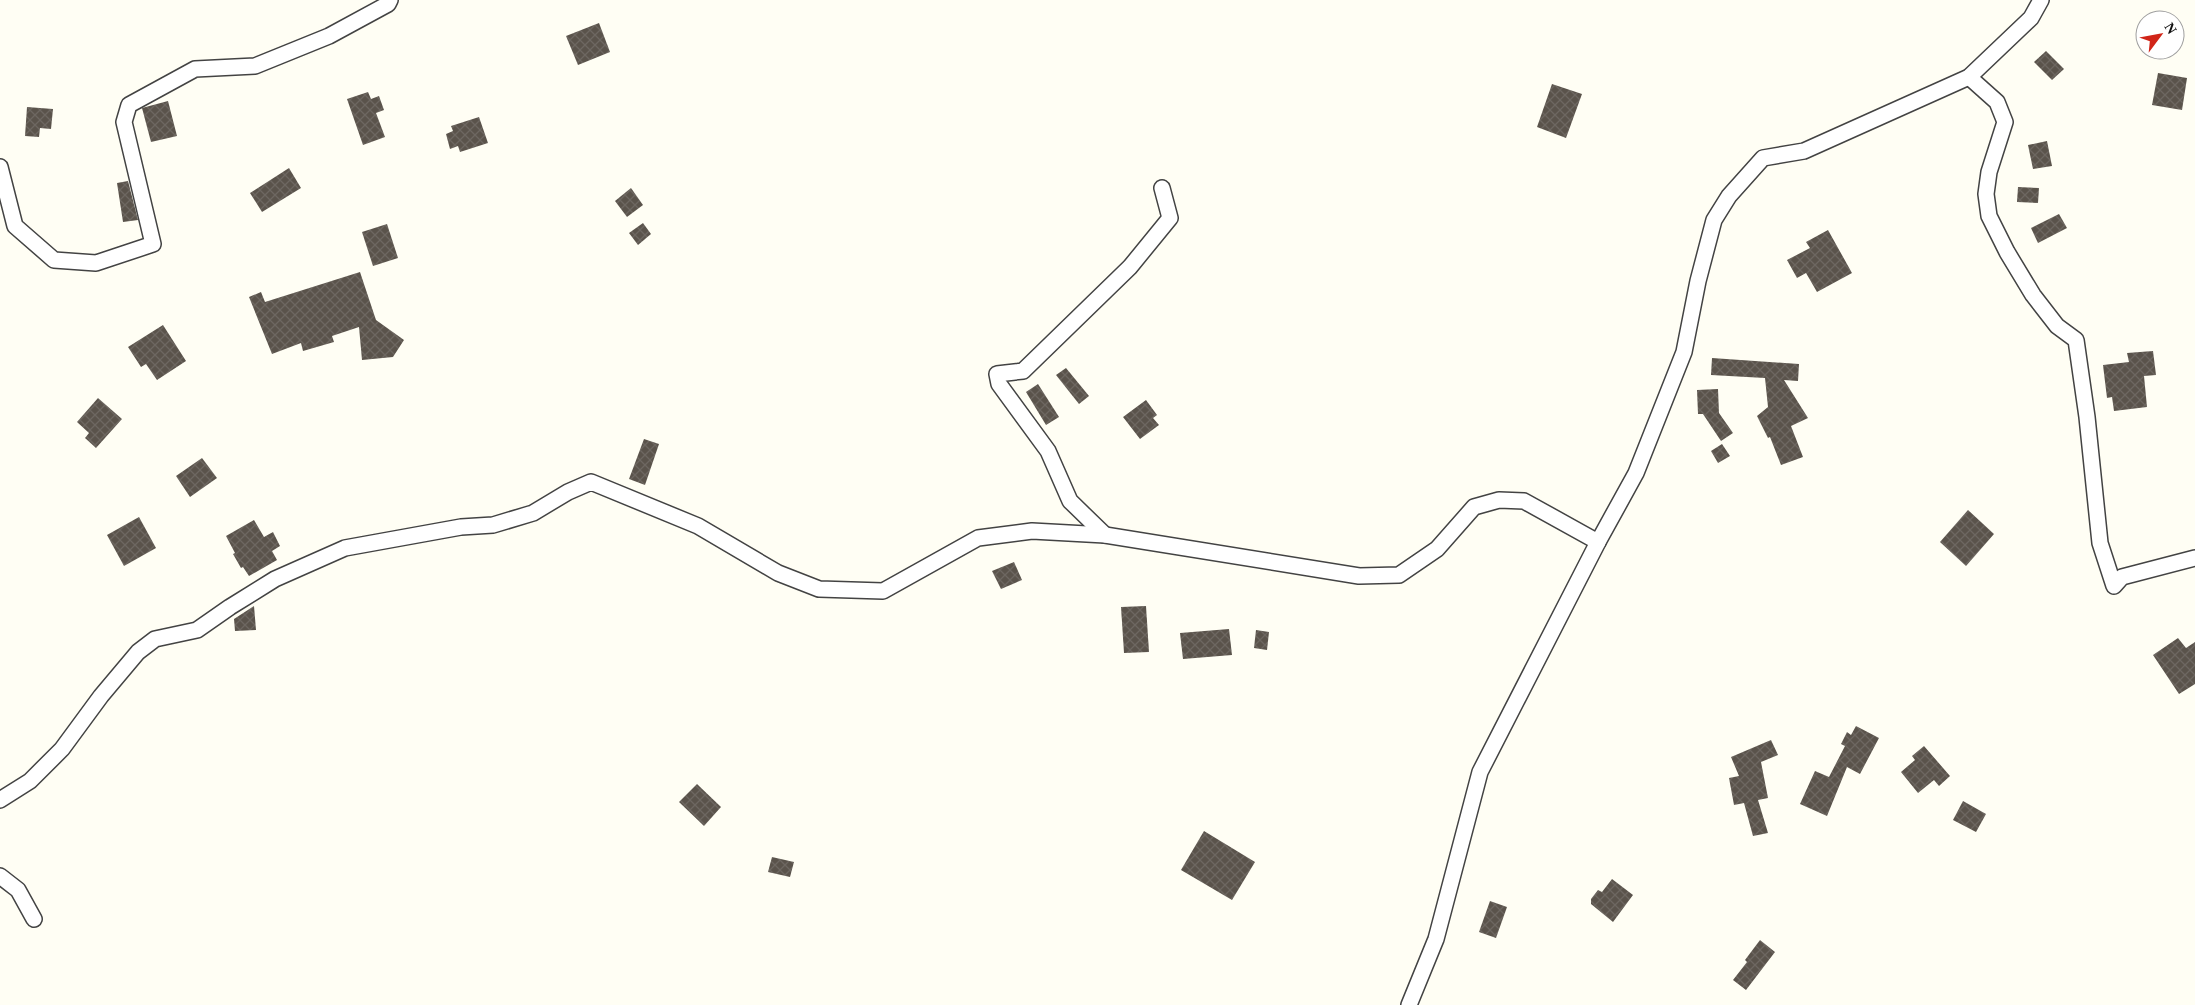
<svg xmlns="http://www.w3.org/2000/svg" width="2195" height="1005" font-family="Georgia,serif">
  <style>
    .building { fill: url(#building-cross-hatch) }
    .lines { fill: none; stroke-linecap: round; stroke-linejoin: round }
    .minor-casing { stroke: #434343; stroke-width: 18 }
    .minor { stroke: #fff; stroke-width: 15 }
  </style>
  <defs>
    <pattern id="building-cross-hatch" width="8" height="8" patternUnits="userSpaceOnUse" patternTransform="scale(1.25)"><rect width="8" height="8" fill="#5a534b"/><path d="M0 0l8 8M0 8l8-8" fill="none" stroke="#6d6761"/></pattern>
  </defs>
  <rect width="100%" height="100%" fill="#fffef4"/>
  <g class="building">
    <path d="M599,23L610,52L578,65L566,36Z"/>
    <path d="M2046,51L2064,69L2052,80L2034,62Z"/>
    <path d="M2158,73L2187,78L2182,110L2152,105Z"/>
    <path d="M1552,84L1582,94L1566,138L1537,127Z"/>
    <path d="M368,92L371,99L379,96L384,110L376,113L385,137L363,145L347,99Z"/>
    <path d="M168,101L177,136L151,142L142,108Z"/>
    <path d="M27,107L53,109L51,129L40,128L39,137L25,136Z"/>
    <path d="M479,117L488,143L460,152L458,146L450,149L446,134L453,131L451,126Z"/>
    <path d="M2047,141L2052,166L2033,169L2028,145Z"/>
    <path d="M289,168L301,188L262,212L250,193Z"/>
    <path d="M128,181L138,220L123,222L117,183Z"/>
    <path d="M2018,187L2039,188L2038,203L2017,202Z"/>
    <path d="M631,188L643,205L627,217L615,201Z"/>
    <path d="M2059,214L2067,228L2038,243L2031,228Z"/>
    <path d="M643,223L651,234L638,245L629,233Z"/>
    <path d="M387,224L398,258L373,266L362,232Z"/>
    <path d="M1828,230L1852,273L1817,292L1806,273L1797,278L1787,260L1810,248L1806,242Z"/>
    <path d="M360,272L376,320L404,340L393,357L362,360L359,327L332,336L334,342L303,351L301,343L272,354L249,297L261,292L265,302Z"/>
    <path d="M163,325L186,361L157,380L146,364L141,367L128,347Z"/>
    <path d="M2153,351L2156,375L2144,376L2147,407L2114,411L2112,397L2107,398L2103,365L2129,362L2127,353Z"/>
    <path d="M1712,358L1799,364L1798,381L1784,380L1808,418L1791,426L1803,457L1781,465L1770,437L1768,438L1757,416L1768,407L1765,378L1711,375Z"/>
    <path d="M1066,368L1089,396L1079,404L1056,375Z"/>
    <path d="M1038,384L1059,417L1046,425L1026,392Z"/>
    <path d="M1718,389L1719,413L1733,433L1721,441L1703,414H1698L1697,390Z"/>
    <path d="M98,398L122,419L96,448L85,438L89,433L77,422Z"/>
    <path d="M1146,400L1157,415L1153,418L1159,425L1140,439L1123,417Z"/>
    <path d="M644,439L659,444L645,485L629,479Z"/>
    <path d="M1722,444L1730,456L1718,463L1711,451Z"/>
    <path d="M202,458L217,478L190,497L176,476Z"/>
    <path d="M1968,510L1994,534L1966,566L1940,542Z"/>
    <path d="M139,517L156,548L124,566L107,535Z"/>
    <path d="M254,520L264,537L273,532L280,546L272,551L277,560L249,576L243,567L241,568L233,554L235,553L226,536Z"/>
    <path d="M1014,562L1022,580L1001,589L992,571Z"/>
    <path d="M254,606L256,630L235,631L234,619Z"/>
    <path d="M1146,606L1149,652L1124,653L1121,607Z"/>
    <path d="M1229,629L1232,655L1183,659L1180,633Z"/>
    <path d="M1256,630L1269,632L1267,650L1254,648Z"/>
    <path d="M2178,638L2186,648L2195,642V684L2179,694L2153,655Z"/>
    <path d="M1856,726L1879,738L1860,774L1847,767L1827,816L1800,804L1815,771L1829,777L1845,746L1841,744L1847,732L1851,735Z"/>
    <path d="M1771,740L1778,755L1761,762L1768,798L1758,800L1768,833L1753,836L1744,803L1734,805L1729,778L1739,776L1731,757Z"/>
    <path d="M1924,746L1950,776L1939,786L1934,780L1918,793L1901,772L1915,760L1912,756Z"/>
    <path d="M697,784L721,807L704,826L679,802Z"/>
    <path d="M1963,801L1986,814L1976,832L1953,820Z"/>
    <path d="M1204,831L1255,862L1232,900L1181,870Z"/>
    <path d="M772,857L794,862L790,877L768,872Z"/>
    <path d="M1612,879L1633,895L1613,922L1591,904V899L1598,890L1602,892Z"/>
    <path d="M1490,901L1507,907L1496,938L1479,932Z"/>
    <path d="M1760,940L1775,952L1746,990L1733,980L1747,962L1745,960Z"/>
  </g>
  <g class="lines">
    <defs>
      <g id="minor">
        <path d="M1969,77L1997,102L2005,122L1989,172L1986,194L1989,216L2007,252L2033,295L2057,326L2076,340L2087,417L2100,543L2114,586L2122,577L2195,558"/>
        <path d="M0,167L15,226L54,260L96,263L153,244L124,122L129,105L195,69L255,66L329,36L388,4L390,0"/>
        <path d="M1105,535L1070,501L1048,451L999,384L997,374L1023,371L1130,267L1170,218L1162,188"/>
        <path d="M0,800L30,781L62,749L101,696L138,652L155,639L197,630L230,607L275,579L345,548L461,527L493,525L533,513L568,492L591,482L698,526L778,573L819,589L883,591L978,538L1032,531L1105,535L1359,576L1399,575L1437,549L1474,507L1499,500L1524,501L1598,542"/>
        <path d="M0,876L18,890L34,919"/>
        <path d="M1409,1005L1436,939L1480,772L1598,542L1636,473L1684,352L1698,281L1714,220L1729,196L1763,158L1804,151L1969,77L2031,18L2041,0"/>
      </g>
    </defs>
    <use href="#minor" class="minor-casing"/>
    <use href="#minor" class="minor"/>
  </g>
  <g transform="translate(2160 35) rotate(58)"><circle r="24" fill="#ffffff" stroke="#9f9f9f"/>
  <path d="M0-4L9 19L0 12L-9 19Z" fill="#d12518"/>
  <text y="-8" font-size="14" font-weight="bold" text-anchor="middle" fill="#101010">N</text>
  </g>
</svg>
